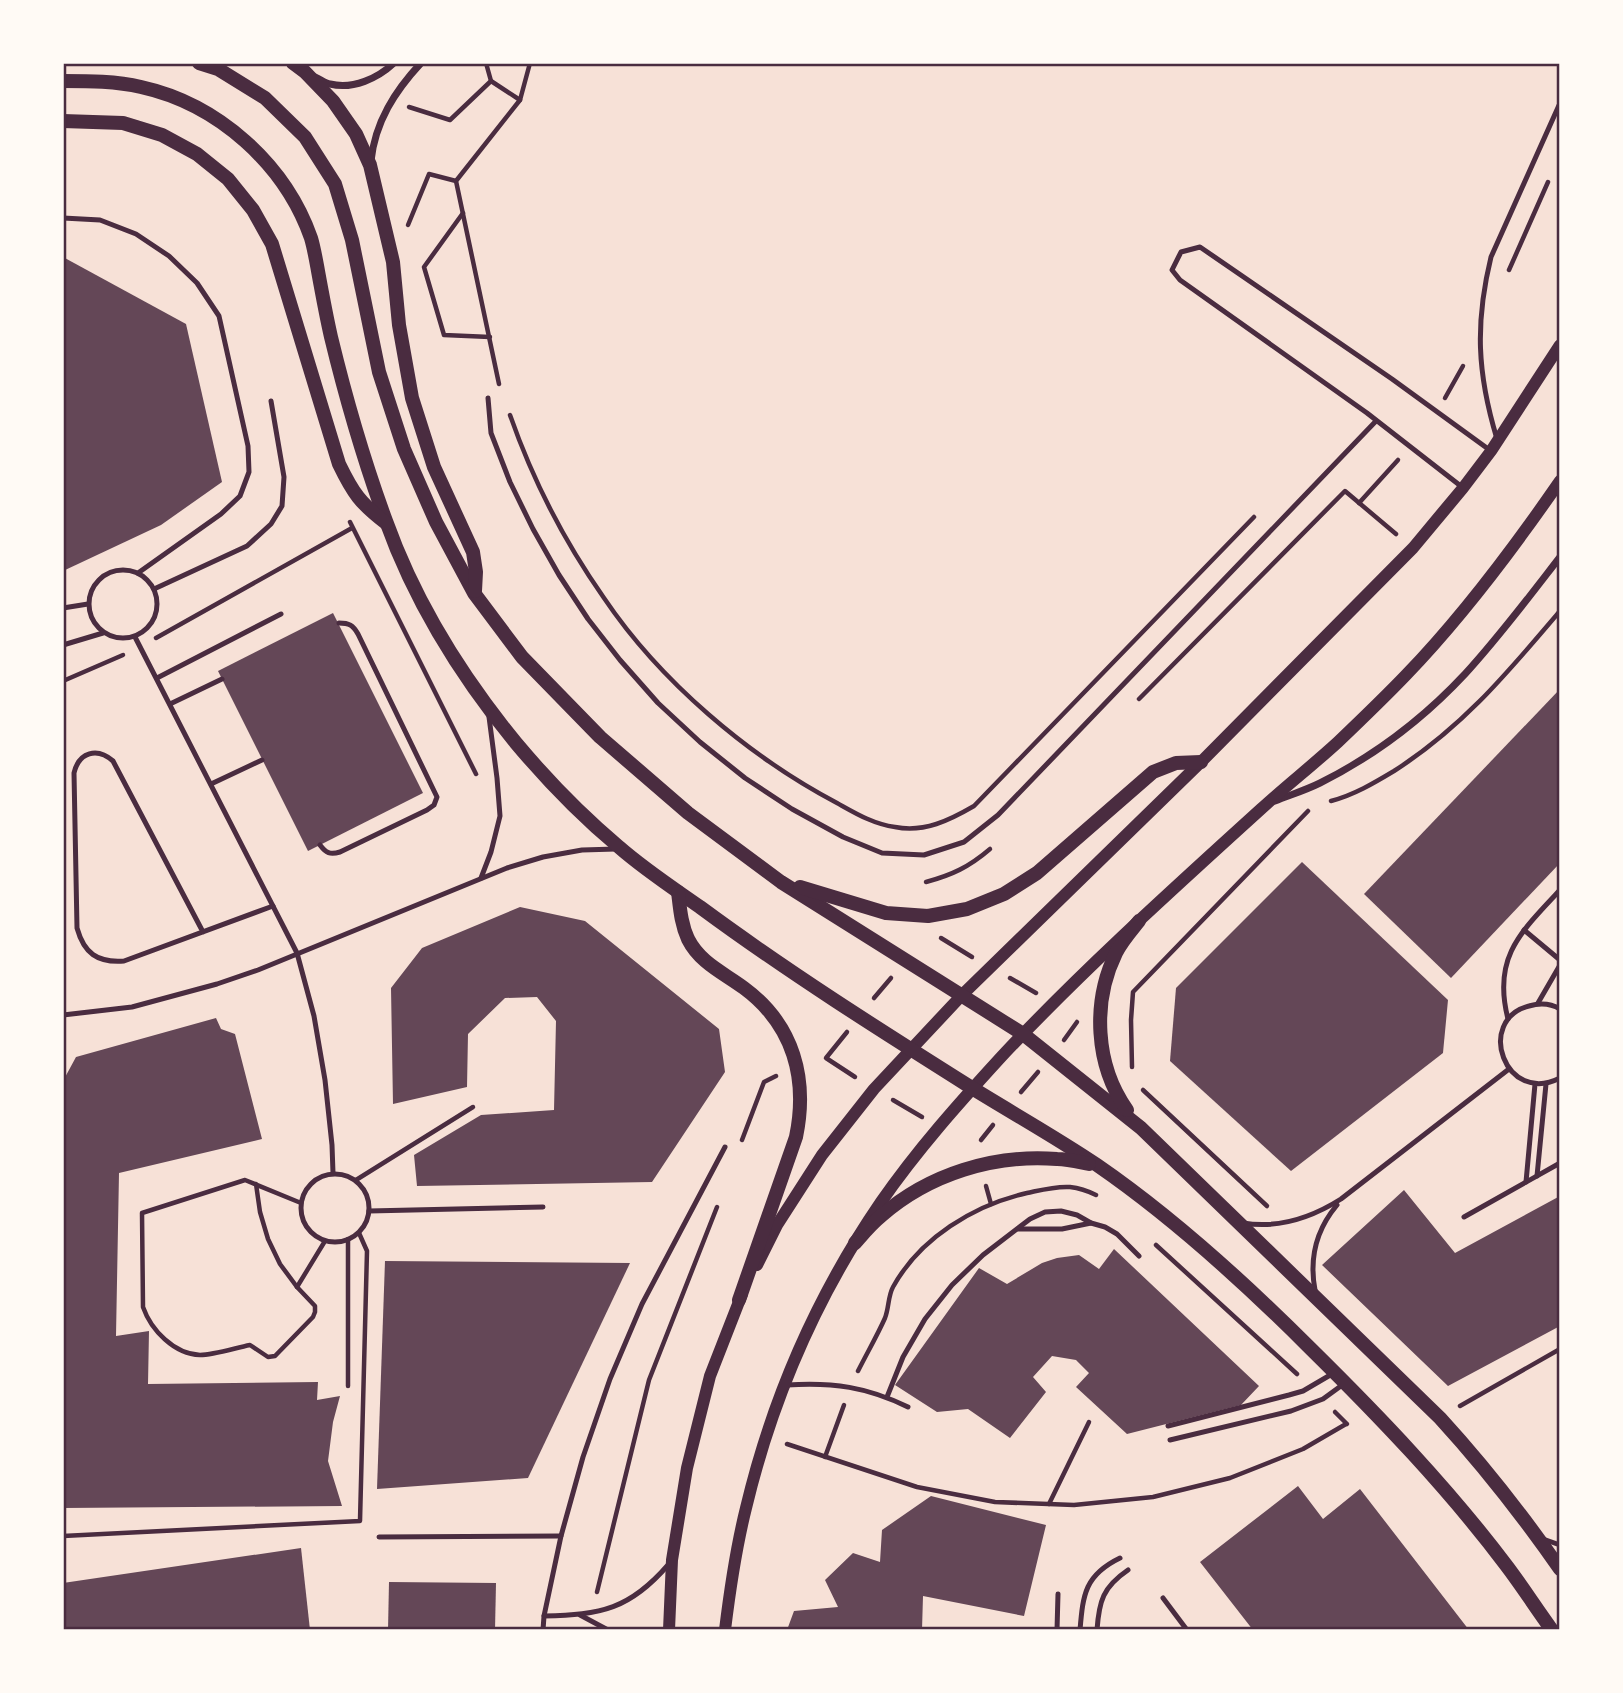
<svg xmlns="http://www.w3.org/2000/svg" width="1623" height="1693" font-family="'Titillium Web',sans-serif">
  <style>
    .building { fill: #644757 }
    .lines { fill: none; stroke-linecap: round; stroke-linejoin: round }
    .path { stroke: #4a2c40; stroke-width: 4.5 }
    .service { stroke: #4a2c40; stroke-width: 5 }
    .minor { stroke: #4a2c40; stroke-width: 7 }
    .tertiary { stroke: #4a2c40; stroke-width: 12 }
    .secondary { stroke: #4a2c40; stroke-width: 14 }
    .neatline { fill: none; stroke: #4a2c40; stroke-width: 2.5 }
  </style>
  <rect width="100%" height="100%" fill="#f7e1d7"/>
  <g class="building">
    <path d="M63,257L186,324L222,482L161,525L63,571Z"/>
    <path d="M333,613L423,793L308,851L218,671Z"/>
    <path d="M1560,689V863L1451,978L1364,894Z"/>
    <path d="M1302,862L1448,1000L1443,1053L1291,1171L1170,1061L1176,988Z"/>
    <path d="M520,907L585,921L719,1029L725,1072L652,1182L417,1186L414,1155L481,1115L554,1110L556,1021L537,997L505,998L468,1034L467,1087L393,1104L391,988L422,948Z"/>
    <path d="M216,1018L221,1029L235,1034L262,1139L119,1173L116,1336L149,1331L148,1384L318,1382L317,1400L340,1396L333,1422L328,1461L342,1506L63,1508V1081L76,1057Z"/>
    <path d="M1404,1190L1455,1253L1560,1196V1326L1448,1386L1322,1265Z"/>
    <path d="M1114,1249L1259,1386L1241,1405L1127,1434L1076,1387L1089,1373L1076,1360L1052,1356L1033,1377L1046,1392L1010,1438L968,1409L937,1412L895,1385L979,1268L1007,1284L1042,1263L1057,1258L1079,1255L1099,1269Z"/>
    <path d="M385,1261L630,1263L528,1478L377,1489Z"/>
    <path d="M1298,1486L1323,1519L1360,1489L1469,1630H1253L1200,1562Z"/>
    <path d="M931,1496L1046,1525L1024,1616L923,1596L922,1630H787L794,1611L838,1607L825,1580L853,1553L880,1562L882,1530Z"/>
    <path d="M301,1548L310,1630H63V1583Z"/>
    <path d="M389,1582L496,1583L495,1630H388Z"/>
  </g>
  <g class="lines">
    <g class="path">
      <path d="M491,81L520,100"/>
      <path d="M409,107L450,120L491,81L486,63"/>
      <path d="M463,213L424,267L444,335L490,337"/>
      <path d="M408,225L429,174L456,181"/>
      <path d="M1509,270L1548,182"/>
      <path d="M499,384L456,181L520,100L530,63"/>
      <path d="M1445,398L1463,366"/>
      <path d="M510,415C533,481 564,541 604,598C660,681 748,756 837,803C855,813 873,824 895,827C924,833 950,820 974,806L1254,517"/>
      <path d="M1359,503L1398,460"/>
      <path d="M350,522L476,774"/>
      <path d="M156,638L352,528"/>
      <path d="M63,681L123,655"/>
      <path d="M1139,699L1345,491L1396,534"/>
      <path d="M1331,801C1354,795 1374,783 1394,771C1463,727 1508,672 1560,611"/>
      <path d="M926,882C952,875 969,867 990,849"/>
      <path d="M941,938L972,957"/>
      <path d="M1010,978L1036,993"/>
      <path d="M874,998L891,978"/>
      <path d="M847,1032L826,1058L855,1077"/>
      <path d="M1064,1040L1077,1022"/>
      <path d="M1132,1067L1131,1020L1133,992L1308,811"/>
      <path d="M1143,1090L1267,1206"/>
      <path d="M1021,1092L1038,1072"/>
      <path d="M893,1100L922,1117"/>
      <path d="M742,1140L764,1082L776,1076"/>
      <path d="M981,1140L993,1125"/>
      <path d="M356,1180L473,1107"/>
      <path d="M256,1184L260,1212L268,1239L280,1264L297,1287L315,1306V1312L313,1317L275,1356L268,1357L250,1345C235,1348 214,1355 200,1355C174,1354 151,1330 143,1307L142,1213L245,1180L301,1203"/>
      <path d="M986,1186L991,1204"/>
      <path d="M1156,1245L1297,1374"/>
      <path d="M297,1287L325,1241"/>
      <path d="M858,1371C867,1353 877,1336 885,1318C889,1308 888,1296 893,1287C920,1238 974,1205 1027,1193C1041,1190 1055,1186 1070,1187C1079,1188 1088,1191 1096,1195"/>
      <path d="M348,1386V1239"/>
      <path d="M1460,1406L1560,1349"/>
      <path d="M1335,1412L1347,1424"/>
      <path d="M787,1444L917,1487L995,1502L1074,1505L1153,1497L1230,1478L1303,1449L1346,1424"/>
      <path d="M825,1457L844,1405"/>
      <path d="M1049,1504L1089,1422"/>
      <path d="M63,1536L360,1521L367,1251L359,1233"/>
      <path d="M597,1592L649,1380L717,1207"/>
    </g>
    <g class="service">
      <path d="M63,218L100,220L136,234L169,256L197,283L219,316L248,446L249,472L240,496L221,514L138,573"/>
      <path d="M488,398L491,433L510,482L533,529L559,575L588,619L620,660L658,703L700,742L745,778L792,809L843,837L882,853L924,855L964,842L998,815L1376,421"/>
      <path d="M1497,439C1477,373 1475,323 1491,257L1560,103"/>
      <path d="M1462,487L1367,413L1180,280L1172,270L1181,252L1200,247L1392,379L1491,451"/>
      <circle cx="123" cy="604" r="34"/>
      <path d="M154,589L247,546L271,524L282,506L284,477L271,401"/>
      <path d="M63,608L88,604"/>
      <path d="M135,637L297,953L314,1016L325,1080L332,1145L333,1173"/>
      <path d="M63,645L103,633"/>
      <path d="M157,678L281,614"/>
      <path d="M170,704L222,679"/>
      <path d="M211,784L262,760"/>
      <path d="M320,845C326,853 330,855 340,852L427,810L434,805L437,797L358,634C353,625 349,623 339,623"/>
      <path d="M481,878L491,852L500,816L497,778L489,717"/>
      <path d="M1524,930L1560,960"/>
      <path d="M203,932L113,761C97,747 79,752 74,773L77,928C84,953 97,963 124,961L273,906"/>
      <path d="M1538,1003L1560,965"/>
      <path d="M1560,1009C1550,1003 1539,1003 1529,1006C1475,1020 1505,1106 1560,1078"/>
      <path d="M63,1015L132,1007L217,984L258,970L507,868L543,857L582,850L616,849"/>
      <path d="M1508,1019C1492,957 1521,932 1560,890"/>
      <circle cx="335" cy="1208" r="34"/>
      <path d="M1537,1176L1546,1084"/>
      <path d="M1526,1182L1535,1084"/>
      <path d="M369,1211L543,1207"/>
      <path d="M1464,1217L1560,1163"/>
      <path d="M1243,1223C1279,1229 1311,1218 1341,1199L1509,1069"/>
      <path d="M1018,1229H1062L1091,1223"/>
      <path d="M1315,1290C1309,1258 1316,1230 1337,1205"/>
      <path d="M787,1385C833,1382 867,1387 908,1407"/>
      <path d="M887,1397L903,1357L925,1319L952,1285L983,1255L1030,1219L1045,1212L1061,1211L1077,1215L1091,1223L1105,1227L1117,1234L1139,1256"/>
      <path d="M1168,1426L1289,1395L1303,1391L1332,1374"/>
      <path d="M1170,1440L1291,1411L1323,1399L1345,1383"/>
      <path d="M379,1537L561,1536"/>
      <path d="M1543,1539L1560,1545"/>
      <path d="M1163,1598L1187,1630"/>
      <path d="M580,1615L608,1630"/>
      <path d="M544,1616C601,1615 630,1609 668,1565"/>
      <path d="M543,1630L544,1616L561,1536L583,1457L610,1379L642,1304L725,1147"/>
      <path d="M1057,1630L1058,1594"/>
      <path d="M1080,1630C1083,1594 1085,1575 1120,1558"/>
      <path d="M1097,1630C1099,1601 1103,1587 1128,1570"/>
    </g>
    <g class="minor">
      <path d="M315,77C320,79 325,83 330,84C353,90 378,78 394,63"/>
      <path d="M371,161C375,122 395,91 421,63"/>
      <path d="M1275,801C1290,795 1306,790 1320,783C1374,756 1424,718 1465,674C1499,637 1529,597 1560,557"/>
    </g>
    <g class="tertiary">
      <path d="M757,1265L777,1225L822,1155L874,1089L962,995L1201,762L1413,548L1463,488L1491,451L1560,345"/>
      <path d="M669,1630L672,1560L687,1468L710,1376L742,1294"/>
      <path d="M725,1630C730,1589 736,1548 746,1508C772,1399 818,1294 881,1202C917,1150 959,1103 1002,1056C1084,969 1173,889 1261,809C1286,786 1313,765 1338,742C1361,720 1384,698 1406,675C1463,616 1513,549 1560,481"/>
    </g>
    <g class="secondary">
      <path d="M199,63L218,69L265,98L305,137L335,184L352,240L379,372L404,449L436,522L474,593L522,657L600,737L688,813L781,882L1023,1034L1141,1128L1440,1418C1483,1465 1523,1516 1560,1569"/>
      <path d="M293,63L305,72L333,101L356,134L370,165L393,262L399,325L412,398L434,467L473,552L476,572L475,591"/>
      <path d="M63,81C89,81 116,81 141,87C218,104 285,164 311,238C314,248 316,260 318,271C322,293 326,315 331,337C346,399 364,461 386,521C415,602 461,676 516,743C547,780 582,816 619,847C644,869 673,888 700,907C788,972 880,1030 972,1088C1014,1114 1057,1138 1097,1165C1174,1218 1244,1282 1310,1348C1379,1416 1448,1488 1506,1565C1522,1586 1536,1608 1552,1630"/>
      <path d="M63,121L123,123L162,135L197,154L228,179L253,210L272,244L339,464C353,493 360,503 386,523"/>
      <path d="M800,887L886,913L928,916L967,909L1004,894L1037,873L1153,772L1176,763L1201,762"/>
      <path d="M678,892C680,908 681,924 688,939C700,963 724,973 744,988C794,1025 808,1079 796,1137L739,1300"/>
      <path d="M1127,1110C1095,1065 1092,1002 1116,953C1122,941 1131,931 1139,921"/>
      <path d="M855,1243C863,1234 871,1224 881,1216C929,1174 994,1154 1057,1159C1068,1159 1079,1162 1089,1164"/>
    </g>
  </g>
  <rect width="1623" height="1693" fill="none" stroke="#fffaf5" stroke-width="130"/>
  <rect x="65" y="65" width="1493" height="1563" class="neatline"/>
</svg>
